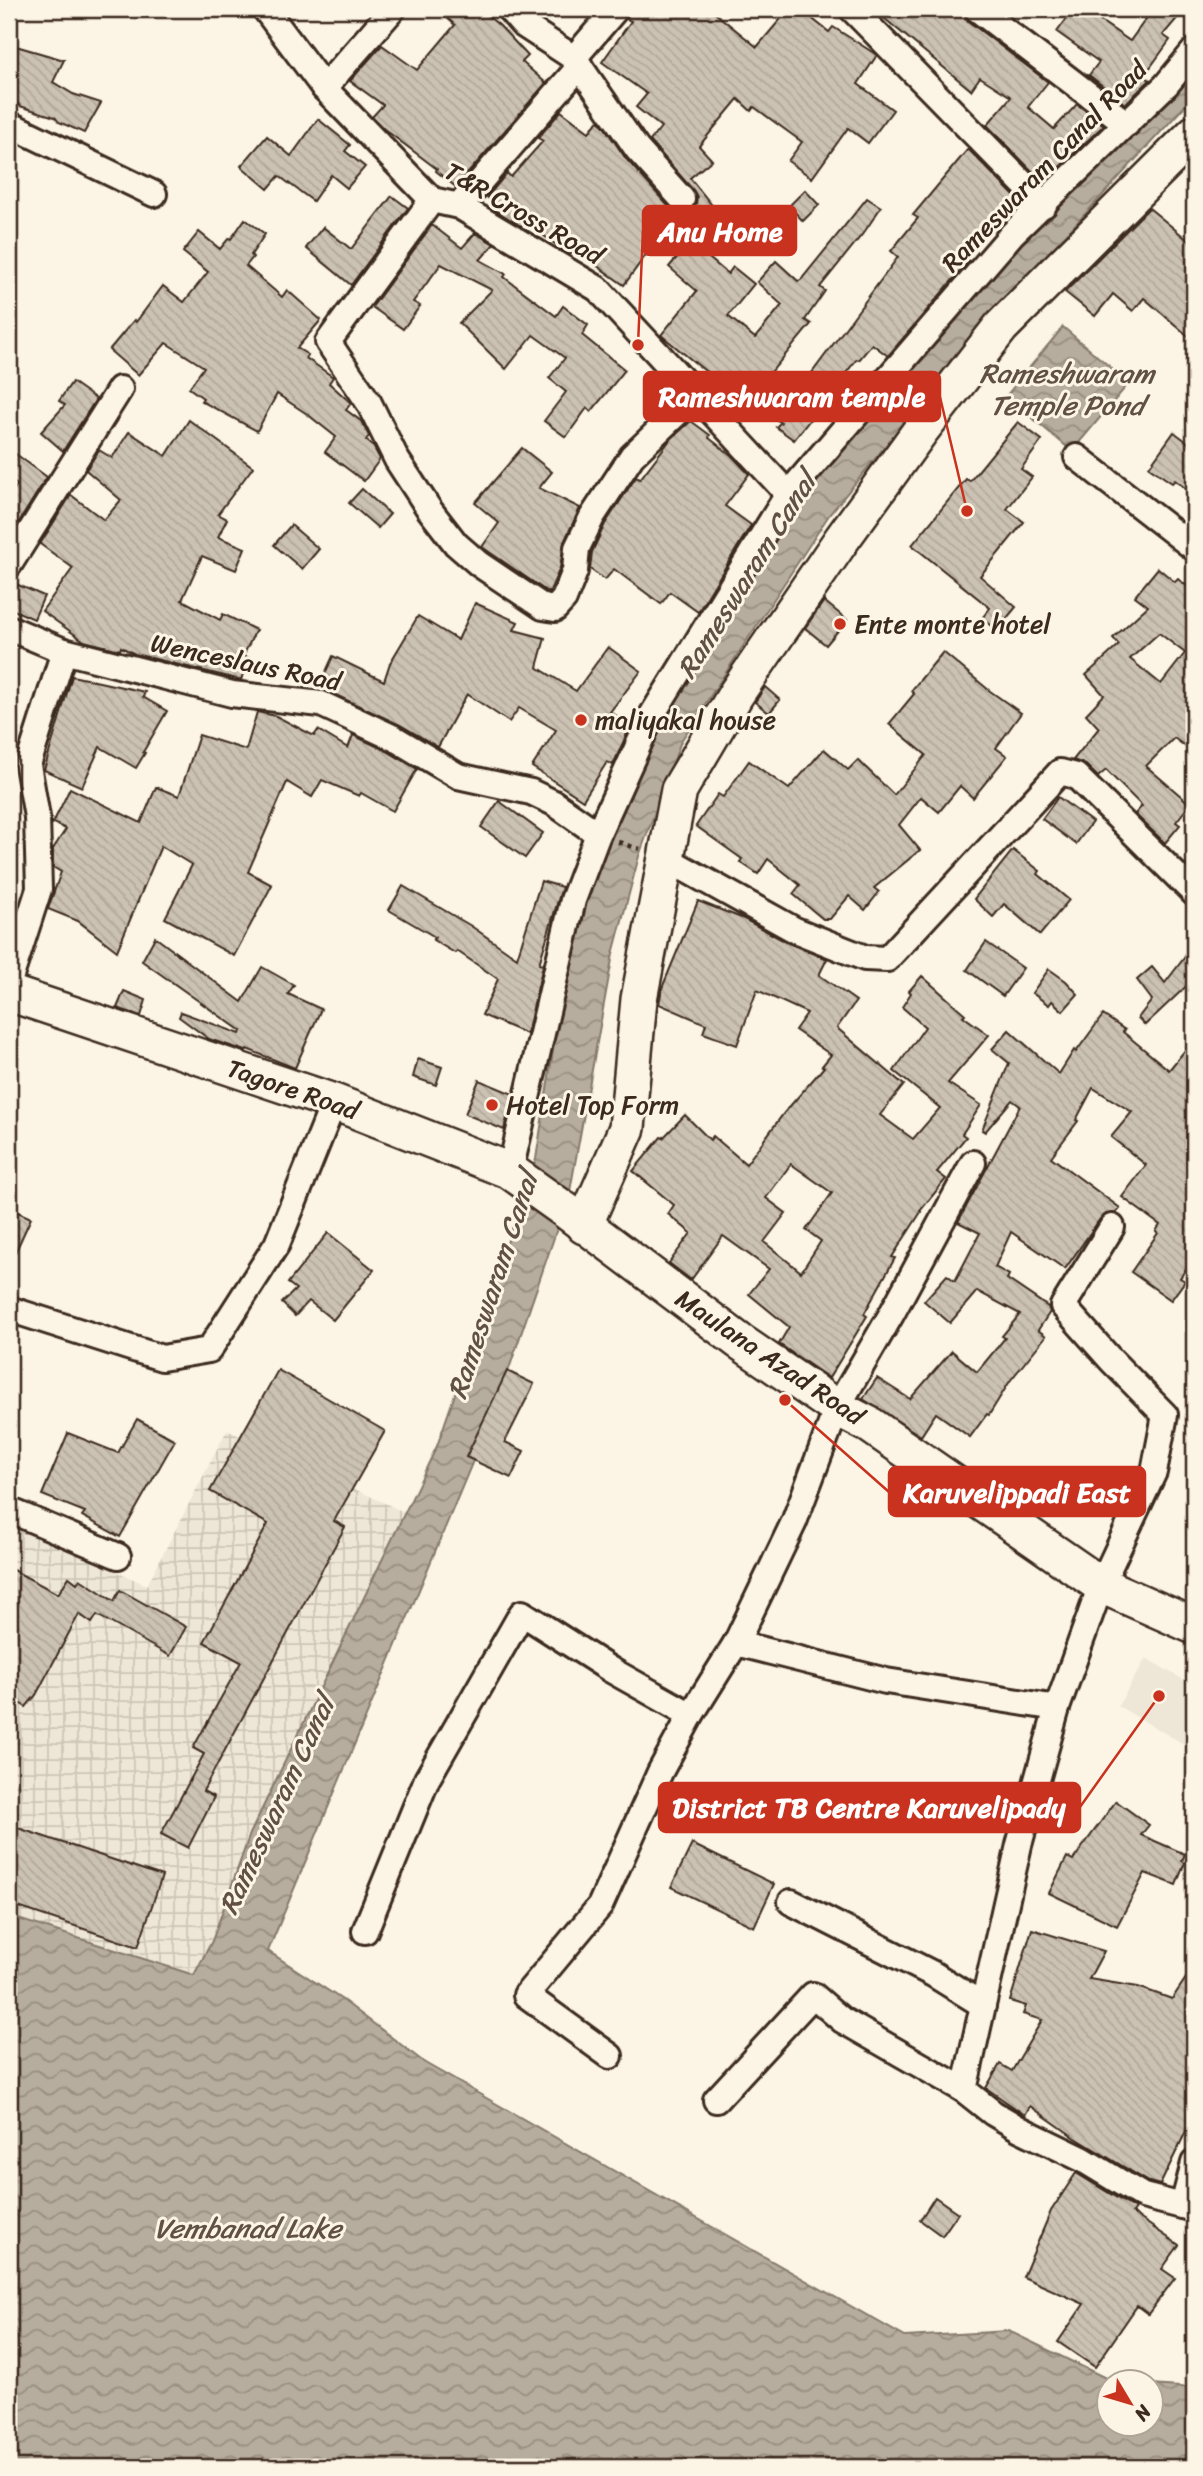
<svg xmlns="http://www.w3.org/2000/svg" width="1203" height="2476" font-family="Sriracha,sans-serif">
  <style>
    .built { fill: #eee6d6 }
    .industrial { fill: url(#industrial-grid) }
    .water { fill: url(#water-waves); stroke: #85796b; stroke-width: 2 }
    .building { fill: url(#building-back-hatch); stroke: #3b2a1e; stroke-width: 2; fill-rule: evenodd }
    .lines { fill: none; stroke-linecap: round; stroke-linejoin: round }
    .street-casing { stroke: #3b2a1e; stroke-width: 30 }
    .secondary-casing { stroke: #3b2a1e; stroke-width: 40 }
    .path { stroke: #3b2a1e; stroke-width: 4.5; stroke-dasharray: 5 5; stroke-linecap: butt }
    .street { stroke: #fcf5e5; stroke-width: 24 }
    .secondary { stroke: #fcf5e5; stroke-width: 35 }
    .poi-dot { fill: #c8321e; stroke: #fcf5e5; stroke-width: 2.5 }
    .labels { text-anchor: middle; stroke-width: 6; stroke-linejoin: round; paint-order: stroke }
    .street-label { font-size: 26px; fill: #3b2a1e; stroke: #fcf5e5 }
    .poi-label { font-size: 26px; fill: #3b2a1e; stroke: #fcf5e5; text-anchor: start }
    .water-label { font-size: 28px; font-style: italic; fill: #605144; stroke: #fcf5e5 }
    .leader { fill: none; stroke: #c8321e; stroke-width: 2.5 }
    .callout-dot { fill: #c8321e; stroke: #fcf5e5; stroke-width: 2.5 }
    .callout { fill: #c8321e; stroke: #c8321e; stroke-width: 2.5 }
    .callout-label { font-size: 28px; text-anchor: middle; font-weight: bold; fill: #fff }
  </style>
  <defs>
    <pattern id="industrial-grid" width="8" height="8" patternUnits="userSpaceOnUse" patternTransform="scale(1.75)"><rect width="8" height="8" fill="#eee6d6"/><path d="M0 4h8M4 0v8" fill="none" stroke="#cdc5b7"/></pattern>
    <pattern id="water-waves" width="16" height="10" patternUnits="userSpaceOnUse" patternTransform="scale(1.75)"><rect width="16" height="10" fill="#b7ad9e"/><path d="M0 5q4-4 8 0t8 0" fill="none" stroke="#968d80"/></pattern>
    <pattern id="building-back-hatch" width="6" height="6" patternUnits="userSpaceOnUse" patternTransform="scale(1.75)"><rect width="6" height="6" fill="#ccc2b3"/><path d="M-1 5l2 2M0 0l6 6M5-1l2 2" fill="none" stroke="#b0a79a"/></pattern>
  </defs>
  <rect width="100%" height="100%" fill="#fcf5e5"/>
  <filter id="ink" filterUnits="userSpaceOnUse"><feTurbulence type="fractalNoise" baseFrequency=".0143" numOctaves="2"/><feDisplacementMap in="SourceGraphic" scale="14" xChannelSelector="R" yChannelSelector="G"/><feConvolveMatrix kernelMatrix="1 2 1 2 8 2 1 2 1" color-interpolation-filters="sRGB"/></filter>
  <g filter="url(#ink)">
    <path class="built" d="M1146,1658L1194,1686V1750L1118,1706Z"/>
    <path class="industrial" d="M227,1430L406,1513L250,1834L212,1941L193,1976L9,1916V1525L147,1585Z"/>
    <g class="water">
      <path d="M1194,62V96L1001,305L829,515L681,741L639,856L613,954L570,1191L498,1401L268,1951L344,2001L425,2063L905,2337L1009,2331L1112,2381L1108,2382V2424H1150L1151,2385L1194,2388V2467H9V1916L194,1975L212,1941L250,1834L437,1446L536,1159L576,904L655,726L799,494L944,322Z"/>
      <path d="M1063,327L1129,383L1072,451L1006,396Z"/>
    </g>
    <g class="building">
      <path d="M437,9H479L499,25L528,56L522,62L546,83L456,187L436,171L437,169L384,129L372,117L383,105L350,81L382,45L417,70L455,25Z"/>
      <path d="M630,9H710L757,47L789,9H800L829,32L833,27L877,55L858,84L893,110L868,143L848,128L812,178L788,161L802,142L754,107L751,111L738,99L699,146L712,160L690,178L727,224L705,241L682,213L691,210L696,204L697,197L693,190L650,141L661,127L636,107L647,94L602,62L631,21L627,19Z"/>
      <path d="M873,9H962L968,21L1048,82L1028,107L1054,129L1077,104L1104,125L1048,178L1045,177L1042,181L987,125L1011,97L980,77L971,90Z"/>
      <path d="M1074,9H1083L1130,41L1153,9H1185L1163,35L1170,40L1144,76L1150,80L1125,104L1089,75L1099,62L1057,32Z"/>
      <path d="M9,44L64,60L53,82L73,94L101,103L84,133L59,122L55,117L20,106L9,96Z"/>
      <path d="M561,111L589,132L598,121L603,125L626,159L669,207L644,232L656,241L624,285L575,250L570,255L525,222L521,226L495,210L497,207L487,197L507,173L511,177L543,141L538,138Z"/>
      <path d="M318,119L350,145L345,151L365,167L347,188L331,175L313,201L279,176L268,189L241,166L267,136L291,156Z"/>
      <path d="M968,149L1022,204L1007,219L1002,215L965,258L969,261L888,356L872,344L859,360L857,359L794,440L776,427L781,422L777,420L898,257L891,251L918,218L913,215Z"/>
      <path d="M805,190L819,205L803,221L789,206Z"/>
      <path d="M392,196L408,208L351,285L306,248L323,227L351,249Z"/>
      <path d="M867,198L881,207L865,231L820,287L825,291L805,320L811,324L738,412L709,387L715,379L661,335L697,291L669,267L690,242L728,274L733,267L754,284L728,316L755,338L782,305L757,282L776,261L798,281L801,280Z"/>
      <path d="M1149,208L1194,245V341L1144,298L1133,311L1113,294L1095,316L1065,292Z"/>
      <path d="M245,219L265,234L251,255L253,257L246,266L282,297L287,290L321,320L297,348L308,355L306,358L333,377L329,383L351,403L346,410L361,421L369,436L366,440L373,446L380,459L364,481L325,452L336,437L307,414L277,394L257,431L201,401L203,398L189,388L204,367L166,343L138,375L109,350L134,320L136,322L163,286L184,302L208,272L183,252L199,232L220,249L229,238L231,239Z"/>
      <path d="M432,225L462,248L475,233L494,244L480,260L506,274L504,277L556,316L563,306L588,325L582,335L625,370L591,412L587,408L566,437L544,421L566,392L549,378L565,358L533,335L506,369L459,323L492,290L441,264L413,302L420,306L403,329L372,307Z"/>
      <path d="M72,382L96,399L63,451L41,432L65,405L59,401Z"/>
      <path d="M189,420L253,467L218,514L227,519L218,537L245,548L236,570L202,556L182,600L220,620L223,614L256,630L243,656L249,658L241,680L135,654L121,647L120,650L84,641L42,611L73,568L40,544L71,495L104,520L121,500L86,470L99,450L112,458L129,432L166,456Z"/>
      <path d="M691,421L710,435L709,438L731,455L749,474L725,506L751,525L698,612L670,592L661,604L614,569L605,580L590,569L592,552L605,524L636,477L640,479L670,440Z"/>
      <path d="M1018,422L1042,440L1021,469L1032,477L1007,509L1024,522L980,576L1016,607L997,630L982,618L990,608L912,545L966,479L970,481Z"/>
      <path d="M1174,432L1194,447V495L1175,480L1172,483L1149,467Z"/>
      <path d="M522,448L552,472L539,488L580,508L564,542L560,568L549,593L482,547L499,523L475,503Z"/>
      <path d="M9,449L47,477L9,538V497L17,485L9,478Z"/>
      <path d="M362,489L390,514L378,528L349,503Z"/>
      <path d="M291,525L319,549L302,569L274,545Z"/>
      <path d="M1158,568L1175,582L1178,579L1194,591V753L1174,738L1146,766L1190,804L1176,822L1180,825L1165,843L1135,814L1142,806L1106,770L1098,777L1086,765L1073,760L1099,728L1086,714L1104,695L1086,675L1119,645L1113,638L1148,606L1135,596ZM1159,633L1185,653L1161,684L1130,659Z"/>
      <path d="M9,581L44,596L34,619L9,608Z"/>
      <path d="M824,601L847,620L826,645L805,628Z"/>
      <path d="M475,603L518,622L514,630L545,638L537,667L576,691L608,647L641,671L610,712L629,723L630,727L613,765L607,762L583,800L532,767L556,730L519,708L509,722L467,694L438,747L400,725L327,691L318,689L333,656L384,681L390,663L418,616L458,640Z"/>
      <path d="M943,652L990,691L1021,713L996,748L1007,756L973,798L960,786L939,812L921,797L899,825L920,850L874,888L879,892L865,910L849,896L830,919H823L793,894L800,885L768,859L758,874L740,862L742,859L696,826L718,794L723,797L749,761L789,789L824,749L848,770L858,760L894,795L926,755L889,724L914,694L911,691Z"/>
      <path d="M72,676L145,692L143,697L167,711L143,752L145,753L136,768L100,747L82,787L44,770Z"/>
      <path d="M765,687L780,700L769,713L755,702Z"/>
      <path d="M257,712L276,716L314,736L318,730L348,748L353,735L387,751L417,769L393,811L361,793L359,796L322,780L312,797L287,782L248,872L272,885L234,956L165,918L192,865L161,846L117,951L78,921L48,909L61,872L53,867V849L66,829L53,823L70,788L141,823L156,787L179,796L199,735L246,750Z"/>
      <path d="M1058,797L1092,822L1076,844L1042,819Z"/>
      <path d="M499,801L543,833L525,858L481,827Z"/>
      <path d="M1013,850L1040,871L1038,874L1069,900L1040,935L1004,904L993,917L974,899Z"/>
      <path d="M541,881L562,887L539,964L543,965L527,1034L482,1015L498,979L457,951L455,953L433,940L435,937L389,910L403,886L471,926L517,958Z"/>
      <path d="M698,901L744,919L788,943L827,959L819,975L856,1001L837,1028L904,1085L880,1115L913,1139L940,1108L894,1071L925,1027L902,1007L911,993L909,991L922,976L965,1014L963,1016L989,1035L948,1083L981,1105L962,1134L966,1137L937,1172L946,1179L920,1211L921,1212L892,1257L895,1258L864,1314L867,1316L829,1378L779,1344L789,1327L749,1294L769,1269L723,1236L691,1280L669,1263L691,1233L668,1214L674,1205L633,1171L661,1137L663,1138L685,1115L710,1140L713,1136L746,1164L784,1113L824,1067L822,1066L831,1055L795,1030L807,1013L757,990L737,1045L703,1033L706,1024L659,1004L662,988ZM791,1164L832,1193L806,1230L821,1241L801,1272L764,1242L786,1213L766,1198Z"/>
      <path d="M155,937L242,1002L262,967L294,985L288,994L321,1009L295,1068L247,1049L246,1051L209,1039L179,1017L181,1012L240,1034L241,1031L142,961Z"/>
      <path d="M986,942L1023,968L1003,996L967,970Z"/>
      <path d="M1194,945V979L1145,1025L1138,1018L1152,1000L1137,980L1152,967L1165,983Z"/>
      <path d="M1049,969L1066,981L1078,994L1063,1011L1052,1001L1049,1005L1032,993Z"/>
      <path d="M124,991L146,1000L141,1016L117,1008Z"/>
      <path d="M1103,1015L1125,1030L1123,1032L1169,1070L1194,1039V1257L1180,1278L1185,1281L1171,1300L1131,1272L1158,1233L1156,1231L1160,1225L1122,1197L1146,1165L1111,1137L1132,1112L1093,1088L1076,1120L1078,1121L1051,1157L1120,1208L1116,1213L1106,1214L1100,1219L1065,1269L1011,1232L995,1267L1009,1275L1007,1279L1048,1307L1050,1312L1038,1330L1046,1336L1010,1381L989,1415L987,1414L970,1437L936,1413L921,1436L863,1399L877,1378L910,1399L952,1351L977,1372L1005,1338L1002,1336L1020,1314L977,1291L950,1323L924,1301L947,1275L955,1281L980,1233L958,1222L1020,1106L1012,1100L985,1132L982,1130L1009,1063L992,1049L1009,1030L1059,1074L1074,1050L1076,1052Z"/>
      <path d="M418,1059L442,1067L436,1085L413,1077Z"/>
      <path d="M479,1080L513,1094L504,1130L465,1114Z"/>
      <path d="M9,1208L31,1218L9,1266Z"/>
      <path d="M328,1233L374,1270L333,1320L309,1301L295,1316L282,1303L296,1289L288,1283Z"/>
      <path d="M278,1370L385,1431L334,1521L345,1527L203,1791L214,1797L188,1848L161,1834L204,1754L193,1748L241,1662L204,1642L268,1524L210,1491Z"/>
      <path d="M507,1371L534,1384L505,1442L524,1451L511,1478L466,1457Z"/>
      <path d="M137,1419L175,1440L120,1537L82,1516L85,1512L42,1495L68,1433L118,1453Z"/>
      <path d="M9,1568L58,1594L69,1577L77,1583L80,1579L114,1601L120,1590L186,1627L170,1656L97,1615L92,1623L79,1614L36,1695L26,1707L9,1697Z"/>
      <path d="M1116,1801L1149,1825L1141,1835L1185,1854L1182,1861L1185,1863L1176,1885L1145,1873L1117,1926L1049,1893L1067,1857L1073,1860Z"/>
      <path d="M9,1825L162,1876L138,1947L9,1904Z"/>
      <path d="M692,1844L774,1884L754,1927L671,1887Z"/>
      <path d="M1032,1929L1104,1951L1089,1979L1138,1987L1172,1999L1194,1966V2115L1160,2185L1149,2182L1074,2137L1030,2106L1025,2115L986,2088L1000,2064L1012,2071L1042,2020L1023,2014L1026,2006L1010,2001Z"/>
      <path d="M1076,2173L1135,2209L1132,2213L1179,2245L1162,2269L1175,2278L1148,2314L1137,2306L1095,2367L1058,2342L1084,2304L1023,2277L1051,2211Z"/>
      <path d="M935,2197L958,2213L942,2236L920,2220Z"/>
    </g>
    <g class="lines">
      <defs>
        <g id="street">
          <path d="M265,9L324,88L432,200L459,206L598,289L788,494"/>
          <path d="M509,9L522,24L574,58L637,149L682,199"/>
          <path d="M852,9L1044,205"/>
          <path d="M977,9L1127,124"/>
          <path d="M574,58L616,9"/>
          <path d="M324,88L393,9"/>
          <path d="M9,124L154,194"/>
          <path d="M432,200L328,342L369,403L397,460L429,509L456,544L479,564L543,607L555,609L564,599L575,571L577,548L592,517L632,456L696,395"/>
          <path d="M459,206L580,66"/>
          <path d="M1077,457L1194,548"/>
          <path d="M9,565L120,389"/>
          <path d="M9,628L64,651L232,694L321,704L394,738L458,776L531,792L554,803L598,834"/>
          <path d="M667,859L795,930L865,958L887,959L1060,772L1076,776L1194,893"/>
          <path d="M9,982L39,889L37,817L28,765L64,651"/>
          <path d="M510,1171L573,900L598,834L652,715L788,494L1012,234L1166,85L1194,51"/>
          <path d="M1112,1227L1063,1306L1111,1360L1165,1415L1154,1472L1101,1585L1057,1708L1019,1845L964,2090L993,2113L1020,2129L1082,2159L1143,2196L1194,2209"/>
          <path d="M9,1309L162,1358L209,1350L277,1244L334,1102"/>
          <path d="M9,1510L118,1556"/>
          <path d="M736,1643L886,1681L1057,1708"/>
          <path d="M791,1902L933,1974L983,2005"/>
          <path d="M365,1931L427,1779L522,1613L611,1670L691,1715"/>
          <path d="M610,2056L526,1995L600,1906L660,1772L691,1715L736,1643L794,1522L837,1408L891,1315L973,1163"/>
          <path d="M716,2100L813,1995L842,2020L964,2090"/>
          <path d="M1183,2206L1194,2163"/>
        </g>
        <g id="secondary">
          <path d="M9,993L334,1102L510,1171L565,1210L739,1341L837,1408L870,1425L1101,1585L1194,1626"/>
          <path d="M584,1226L627,1128L639,999L679,790L736,694L842,539L921,430L1001,327L1194,134"/>
        </g>
      </defs>
      <use href="#street" class="street-casing"/>
      <use href="#secondary" class="secondary-casing"/>
      <path class="path" d="M618,842L640,849"/>
      <use href="#street" class="street"/>
      <use href="#secondary" class="secondary"/>
    </g>
  </g>
  <g class="poi-dot">
    <circle cx="840" cy="624" r="7"/>
    <circle cx="581" cy="720" r="7"/>
    <circle cx="492" cy="1105" r="7"/>
  </g>
  <g class="labels">
    <g class="street-label">
      <text transform="translate(1044 166) rotate(-46)" y="9">Rameswaram Canal Road</text>
      <text transform="translate(524 213) rotate(30)" y="9">T&amp;R Cross Road</text>
      <text transform="translate(246 662) rotate(12)" y="9">Wenceslaus Road</text>
      <text transform="translate(293 1089) rotate(19)" y="9">Tagore Road</text>
      <text transform="translate(770 1357) rotate(34)" y="9">Maulana Azad Road</text>
    </g>
    <g class="poi-label">
      <text x="854" y="633">Ente monte hotel</text>
      <text x="595" y="729">maliyakal house</text>
      <text x="506" y="1114">Hotel Top Form</text>
    </g>
    <g class="water-label">
      <text x="1067" y="383">Rameshwaram<tspan x="1067" dy="32">Temple Pond</tspan></text>
      <text transform="translate(746 575) rotate(-58)" y="10">Rameswaram Canal</text>
      <text transform="translate(492 1285) rotate(-72)" y="10">Rameswaram Canal</text>
      <text transform="translate(276 1805) rotate(-65)" y="10">Rameswaram Canal</text>
      <text x="248" y="2238">Vembanad Lake</text>
    </g>
  </g>
  <path class="leader" d="M638 345L643 231M967 511L940 397M785 1400L889 1492M1159 1696L1080 1807"/>
  <g class="callout-dot">
    <circle cx="638" cy="345" r="7"/>
    <circle cx="967" cy="511" r="7"/>
    <circle cx="785" cy="1400" r="7"/>
    <circle cx="1159" cy="1696" r="7"/>
  </g>
  <g class="callout">
    <rect x="643" y="206" width="153" height="49" rx="7"/>
    <rect x="644" y="372" width="296" height="49" rx="7"/>
    <rect x="889" y="1467" width="256" height="49" rx="7"/>
    <rect x="659" y="1783" width="421" height="49" rx="7"/>
  </g>
  <g class="callout-label">
    <text x="720" y="241">Anu Home</text>
    <text x="792" y="406">Rameshwaram temple</text>
    <text x="1017" y="1502">Karuvelippadi East</text>
    <text x="869" y="1817">District TB Centre Karuvelipady</text>
  </g>
  <rect width="1203" height="2476" fill="none" stroke="#fcf5e5" stroke-width="35"/>
  <rect x="18" y="18" width="1168" height="2441" fill="none" stroke="#3b2a1e" stroke-width="2.5" filter="url(#ink)"/>
  <g transform="translate(1130 2403) rotate(128)"><circle r="33" fill="#fcf5e5" stroke="#afa495" stroke-width="2"/>
  <path d="M0-5L12 26L0 18L-12 26Z" fill="#c8321e"/>
  <text y="-10" font-size="19" font-weight="bold" text-anchor="middle" fill="#3b2a1e">N</text>
  </g>
</svg>
